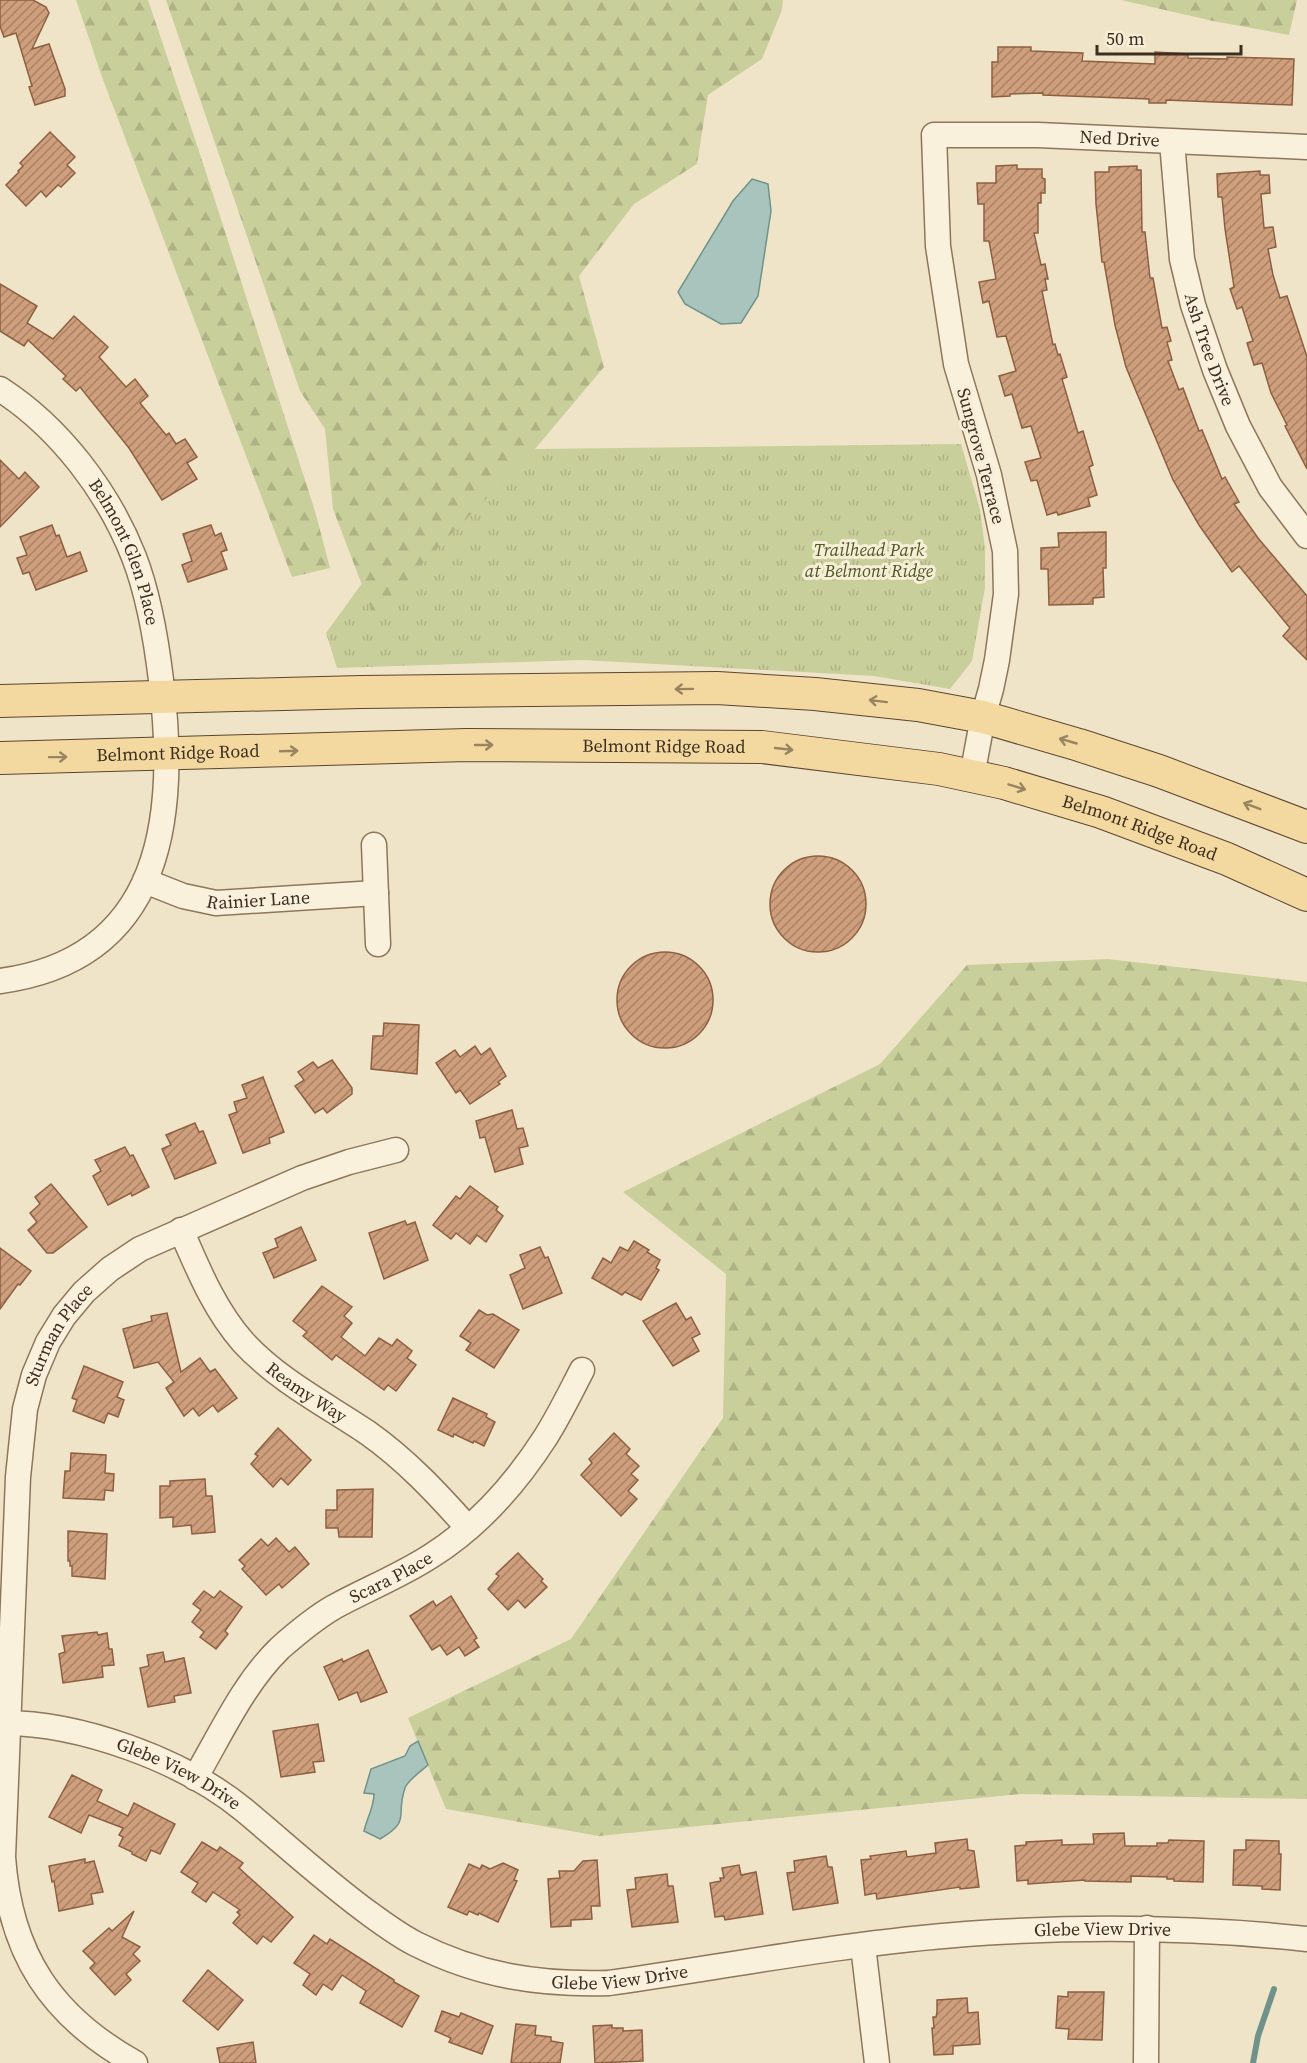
<svg xmlns="http://www.w3.org/2000/svg" width="1307" height="2063" font-family="'Source Serif 4',serif">
  <style>
    .grass { fill: url(#grass-tufts) }
    .forest { fill: url(#forest-firs) }
    .water { fill: #a9c4bc; stroke: #6f938a; stroke-width: 1.5 }
    .lines { fill: none; stroke-linecap: round; stroke-linejoin: round }
    .stream { stroke: #6f938a; stroke-width: 6 }
    .building { fill: url(#building-hatch); stroke: #8d5f41; stroke-width: 1.5 }
    .minor-casing { stroke: #8d765c; stroke-width: 27 }
    .major-casing { stroke: #5b4430; stroke-width: 34 }
    .minor { stroke: #faf1dc; stroke-width: 24 }
    .major { stroke: #f3d9a0; stroke-width: 32 }
    .oneway { stroke: #988460 }
    .labels { text-anchor: middle; stroke-width: 6; stroke-linejoin: round; paint-order: stroke }
    .street-label { font-size: 18px; fill: #3d2e20; stroke: #f7eed8 }
    .park-label { font-size: 18px; font-style: italic; fill: #4d5a26; stroke: #f7eed8 }
  </style>
  <defs>
    <pattern id="grass-tufts" width="24" height="20" patternUnits="userSpaceOnUse" patternTransform="scale(1.5)"><rect width="24" height="20" fill="#c9cf9b"/><path d="M3 7l-1-3M5 7V3M7 7l1-3M15 17l-1-3M17 17v-4M19 17l1-3" fill="none" stroke="#aeb285"/></pattern>
    <pattern id="forest-firs" width="22" height="20" patternUnits="userSpaceOnUse" patternTransform="scale(1.5)"><rect width="22" height="20" fill="#c9cf9b"/><path d="M5 1l3.5 6h-7zM16 11l3.5 6h-7z" fill="#aeb285"/></pattern>
    <pattern id="building-hatch" width="6" height="6" patternUnits="userSpaceOnUse" patternTransform="scale(1.5)"><rect width="6" height="6" fill="#cf9f7d"/><path d="M-1 1l2-2M0 6l6-6M5 7l2-2" fill="none" stroke="#a98266"/></pattern>
  </defs>
  <rect width="100%" height="100%" fill="#f0e4c8"/>
  <path class="grass" d="M503,444L535,449L961,444L980,509L985,548V588L972,661L950,689L874,676L582,660L337,668L326,633L368,575Z"/>
  <g class="forest">
    <path d="M76,0H148L201,157L315,511L330,568L292,577L102,77Z"/>
    <path d="M166,0H783L782,10L762,59L708,95L697,164L634,204L579,276L604,367L535,449L373,614L333,509L325,429L300,391Z"/>
    <path d="M1121,0H1297L1289,35L1213,21Z"/>
    <path d="M1108,959L1307,982V1799L1021,1794L599,1836L446,1809L408,1718L571,1639L723,1418L726,1274L623,1192L880,1064L967,965Z"/>
  </g>
  <g class="water">
    <path d="M752,179L768,184L771,211L758,296L741,323L721,324L685,304L678,292L733,201Z"/>
    <path d="M418,1741L428,1765C421,1771 408,1780 405,1788C395,1817 412,1820 380,1839L364,1831C367,1818 374,1807 374,1794L364,1793L371,1769L405,1756L410,1746Z"/>
  </g>
  <g class="lines">
    <path class="stream" d="M1253,2063L1258,2036L1274,1989"/>
  </g>
  <g class="building">
    <path d="M0,0H33L46,7L49,13L32,49L49,44L65,89V96L35,105L29,87L32,86L16,33L4,37L0,26Z"/>
    <path d="M998,47H1031V51L1083,53L1082,61L1155,64V52L1188,54V58L1227,59V57L1294,59L1292,105L1166,100V103H1149V99L1043,95V93L1010,94V96L992,97V62H998Z"/>
    <path d="M50,132L75,157L67,165L75,173L61,187L58,185L46,197L41,191L26,206L6,185L19,172L18,171L23,166L20,163Z"/>
    <path d="M1017,165V169H1042V178L1045,179V193H1041V203H1038V233H1034L1041,265L1045,264L1048,279H1045L1047,290L1042,291L1053,345L1055,344L1058,355L1060,354L1067,377L1062,379L1078,433L1083,431L1093,465L1089,467L1097,495L1088,498L1090,506L1058,515L1057,512L1047,515L1037,480L1031,481L1025,462L1041,458L1031,426L1022,428L1012,394L1005,396L999,376L1016,371L1006,336L997,337L989,301L983,303L979,282L996,279L989,241H984V204H978L977,183H996V166Z"/>
    <path d="M1137,166V170H1141L1142,232H1145L1150,278H1153L1162,328L1167,327L1171,341L1167,342L1172,360L1168,361L1179,390L1183,388L1199,431L1202,430L1222,479L1225,477L1239,502L1234,504L1258,538L1307,596V660L1283,636L1290,628L1239,566L1232,572L1199,525L1173,480L1126,367L1115,325L1104,262H1102L1096,204L1095,172H1109V167Z"/>
    <path d="M1260,171V175H1269L1270,193L1261,194L1264,228L1273,227L1276,247L1268,249L1273,275L1280,298L1287,296L1307,357V469L1285,426L1287,425L1271,393L1262,363L1254,365L1247,343L1253,341L1242,307L1237,309L1230,289L1234,287L1225,229L1222,197H1218L1217,174Z"/>
    <path d="M0,284L37,306L27,323L53,339L74,316L108,347L99,357L126,387L135,379L148,396L140,403L166,435L169,433L176,444L185,439L197,457L187,463L197,479L162,500L129,448L80,387L76,391L63,379L66,376L28,340L24,346L0,331Z"/>
    <path d="M0,460L19,479L25,472L39,487L0,527Z"/>
    <path d="M52,525L56,536L59,535L67,557L80,552L87,571L36,590L29,572L23,574L17,558L27,555L20,537Z"/>
    <path d="M211,525L215,536L221,533L227,550L221,552L227,569L188,582L182,565L192,561L183,534Z"/>
    <path d="M1106,532V568H1103L1104,597L1093,598V604L1049,605L1048,569H1041V548L1059,547L1058,533Z"/>
    <circle cx="818" cy="904" r="48"/>
    <circle cx="665" cy="1000" r="48"/>
    <path d="M384,1023L419,1025L417,1074L371,1069L373,1036H383Z"/>
    <path d="M475,1046L481,1055L490,1048L506,1076L498,1082L500,1084L470,1104L460,1090L456,1093L436,1063L455,1050L460,1057Z"/>
    <path d="M332,1060L352,1088V1094L327,1113L323,1108L315,1113L295,1086L304,1080L298,1072L313,1062L318,1068Z"/>
    <path d="M263,1077L284,1132L269,1138L270,1143L243,1153L229,1115L237,1112L234,1102L247,1098L242,1085Z"/>
    <path d="M512,1110L517,1129L523,1128L528,1146L519,1148L523,1164L495,1172L485,1137L480,1138L476,1121Z"/>
    <path d="M195,1123L199,1132L203,1131L216,1163L175,1179L162,1149L171,1145L166,1135Z"/>
    <path d="M125,1147L130,1156L133,1155L149,1187L132,1196L131,1193L108,1205L93,1176L101,1171L95,1160Z"/>
    <path d="M51,1184L87,1227L53,1253H47L28,1230L37,1222L30,1213L40,1204L35,1197Z"/>
    <path d="M470,1186L498,1207L496,1210L503,1216L486,1242L477,1235L470,1244L456,1233L451,1239L433,1225L456,1196L460,1199Z"/>
    <path d="M405,1221L407,1225L415,1222L428,1260L384,1279L369,1233Z"/>
    <path d="M301,1227L316,1260L274,1278L263,1253L278,1247L275,1239Z"/>
    <path d="M634,1241L649,1250L647,1252L660,1260L656,1268L659,1270L641,1300L625,1292L622,1295L592,1278L603,1258L611,1263L620,1247L628,1251Z"/>
    <path d="M540,1247L545,1258L548,1257L562,1293L523,1309L510,1275L525,1268L520,1255Z"/>
    <path d="M0,1248L31,1271L20,1285L18,1284L0,1309Z"/>
    <path d="M322,1286L352,1307L344,1316L352,1323L341,1337L365,1356L379,1338L392,1346L397,1339L412,1351L407,1358L416,1365L396,1391L388,1385L384,1390L336,1355L332,1360L303,1336L307,1332L293,1321Z"/>
    <path d="M676,1303L686,1320L691,1317L700,1334L692,1338L699,1351L673,1366L643,1321Z"/>
    <path d="M479,1310L487,1315L493,1314L519,1330L494,1368L466,1350L471,1343L460,1336Z"/>
    <path d="M167,1313L181,1372L200,1358L210,1372L215,1369L237,1398L218,1412L213,1405L199,1416L193,1408L184,1416L166,1388L174,1382L158,1362L134,1368L123,1329L152,1321L151,1316Z"/>
    <path d="M84,1366L123,1382L117,1397L124,1400L118,1417L108,1413L104,1423L73,1411L77,1400L72,1398Z"/>
    <path d="M453,1398L487,1414L486,1417L495,1422L484,1446L474,1441L473,1443L454,1434L453,1437L438,1430Z"/>
    <path d="M278,1428L311,1460L288,1485L281,1478L273,1487L251,1464L258,1456L255,1454Z"/>
    <path d="M614,1433L630,1449L626,1454L639,1466L631,1474L638,1480L628,1491L637,1499L621,1516L581,1475L592,1463L589,1459Z"/>
    <path d="M71,1453L106,1455L105,1473L114,1474L113,1491L105,1490L104,1500L63,1498L65,1471H70Z"/>
    <path d="M205,1479L206,1496H212L215,1532L192,1534L191,1525L173,1527V1517L160,1518V1486H170V1481Z"/>
    <path d="M373,1489L372,1537H339L338,1528H326V1510H337V1490Z"/>
    <path d="M68,1531L107,1534L105,1579L72,1576V1566H70V1561H68Z"/>
    <path d="M276,1538L289,1552L295,1547L309,1564L282,1588L279,1584L266,1595L242,1569L245,1566L239,1560L261,1539L268,1546Z"/>
    <path d="M518,1553L543,1579L541,1581L547,1587L525,1608L518,1600L508,1610L488,1589L499,1576L496,1574Z"/>
    <path d="M204,1591L214,1598L220,1591L242,1607L225,1631L228,1634L216,1649L200,1637L204,1632L192,1622L201,1610L193,1604Z"/>
    <path d="M451,1596L477,1638L474,1640L479,1647L465,1656L459,1647L447,1655L440,1645L432,1650L410,1616L433,1601L436,1606Z"/>
    <path d="M97,1632L98,1635L107,1633L109,1649H112L114,1665L102,1666L103,1677L63,1683L59,1654L65,1652L62,1636Z"/>
    <path d="M368,1650L387,1692L361,1702L357,1692L339,1700L324,1667L342,1659L343,1662Z"/>
    <path d="M163,1652L165,1662L184,1658L191,1693L174,1696L175,1702L148,1707L140,1668L149,1666L147,1655Z"/>
    <path d="M318,1724L324,1761L313,1762L315,1772L281,1777L273,1731Z"/>
    <path d="M72,1775L102,1790L97,1801L128,1816L134,1803L175,1824L160,1854L151,1850L146,1861L132,1854V1852L119,1846L123,1837L119,1835L123,1828L89,1815L81,1833L49,1817Z"/>
    <path d="M1124,1833L1125,1846H1157V1843H1168L1169,1840L1204,1841L1203,1882L1174,1881V1879H1167V1877L1131,1876V1882L1085,1881V1880L1028,1884V1880L1017,1881L1015,1846L1026,1845V1842L1062,1840V1845L1094,1844L1093,1834Z"/>
    <path d="M967,1839L968,1850L974,1851L979,1887L960,1889V1887L877,1899L876,1893L865,1895L861,1860L871,1859L870,1856L906,1851L907,1857L936,1853L935,1843Z"/>
    <path d="M1246,1840L1279,1841V1854H1281L1280,1890L1262,1889V1886L1233,1885L1234,1850H1246Z"/>
    <path d="M202,1842L217,1851L220,1847L243,1863L239,1868L293,1917L271,1942L263,1936L257,1944L233,1923L240,1915L237,1912L240,1910L213,1892L206,1902L192,1892L198,1883L181,1872Z"/>
    <path d="M826,1856L828,1867H832L838,1903L793,1910L787,1873L795,1872L794,1861Z"/>
    <path d="M85,1859V1863L94,1861L103,1892L91,1894L93,1904L59,1911L54,1881L52,1882L49,1866Z"/>
    <path d="M597,1860L600,1906H591L592,1919L571,1920V1926L551,1927L548,1879L560,1878L559,1871H574L583,1861Z"/>
    <path d="M503,1863L518,1870L514,1880L517,1881L498,1922L479,1913L478,1915L469,1911L467,1915L448,1907L469,1864L480,1869L482,1865L490,1869Z"/>
    <path d="M739,1865L741,1875L756,1872L763,1914L725,1920L724,1916L715,1917L710,1883L721,1881L720,1878H724L722,1868Z"/>
    <path d="M667,1874L668,1886H673L678,1922L632,1927L627,1890L636,1889L635,1878Z"/>
    <path d="M134,1911L122,1937L140,1947L133,1954L140,1961L126,1974L131,1980L115,1995L90,1968L95,1963L83,1951L109,1928L112,1931Z"/>
    <path d="M314,1935L327,1944L330,1939L394,1980V1982L419,1996L402,2027L360,2003L366,1991L342,1975L332,1990L323,1984L316,1995L303,1985L310,1974L294,1963Z"/>
    <path d="M208,1970L243,2000L218,2030L183,2001Z"/>
    <path d="M1068,1992H1104L1102,2040L1068,2039L1069,2029L1056,2028L1058,1996L1068,1997Z"/>
    <path d="M967,1998L968,2013L978,2012L980,2044L953,2046V2054L934,2055L932,2028H934L933,2017H936L937,2012V2000Z"/>
    <path d="M442,2011L459,2017L461,2013L493,2026L482,2054L449,2042L451,2038L435,2031Z"/>
    <path d="M516,2024L536,2026L535,2035L551,2037V2041L563,2043L560,2063H511Z"/>
    <path d="M612,2025V2028H623V2031L642,2030L643,2061L595,2063L593,2026Z"/>
    <path d="M253,2042L256,2063H220L217,2048Z"/>
  </g>
  <g class="lines">
    <defs>
      <g id="minor">
        <path id="s1" d="M1172,142L1182,259L1193,305L1215,370L1238,426L1270,487L1307,536"/>
        <path id="s2" d="M0,389C59,427 108,491 134,557C149,596 156,638 161,680C178,815 164,959 0,981"/>
        <path id="s3" d="M972,776L983,717L991,689L997,660L1006,594L1005,551L989,475L956,364L938,246L934,135H1038L1307,147"/>
        <path d="M374,845L378,944"/>
        <path id="s4" d="M145,881L183,896L216,903L376,893"/>
        <path id="s5" d="M181,1230C198,1269 214,1309 243,1342C279,1381 325,1404 368,1433C406,1460 437,1493 468,1528"/>
        <path id="s6" d="M0,1723C79,1722 183,1760 244,1810C286,1845 326,1882 370,1914C385,1925 400,1936 416,1944C479,1976 540,1985 609,1983C728,1966 847,1943 966,1934C1080,1926 1193,1927 1307,1939"/>
        <path id="s7" d="M195,1778C221,1734 243,1684 280,1648C297,1633 315,1618 334,1607C367,1589 400,1576 431,1556C477,1527 516,1483 545,1438C559,1416 570,1393 582,1370"/>
        <path d="M863,1946L877,2063"/>
        <path id="s8" d="M135,2063C51,2016 10,1954 3,1857L18,1477L25,1409L34,1375L48,1342L64,1316L84,1292L110,1269L140,1249L302,1178L349,1162L396,1150"/>
        <path d="M1146,2063L1147,1928"/>
      </g>
      <g id="major">
        <path d="M0,701L361,692L717,688L815,694L918,705L983,717L1079,745L1159,771L1307,827"/>
        <path id="s9" d="M0,758L467,745L762,747L939,769L1004,783L1101,812L1227,859L1307,895"/>
      </g>
    </defs>
    <use href="#minor" class="minor-casing"/>
    <use href="#major" class="major-casing"/>
    <use href="#minor" class="minor"/>
    <use href="#major" class="major"/>
  </g>
  <defs><path id="oneway-shaft" d="M-6 0H5M1.5-3L5.5 0L1.5 3" fill="none" stroke-width="1.6" stroke-linecap="round" stroke-linejoin="round" transform="scale(1.5)"/></defs>
  <g class="oneway">
    <use href="#oneway-shaft" transform="translate(684 689) rotate(179)"/>
    <use href="#oneway-shaft" transform="translate(878 701) rotate(-173)"/>
    <use href="#oneway-shaft" transform="translate(1068 741) rotate(-164)"/>
    <use href="#oneway-shaft" transform="translate(484 745)"/>
    <use href="#oneway-shaft" transform="translate(784 749) rotate(6)"/>
    <use href="#oneway-shaft" transform="translate(289 751) rotate(-2)"/>
    <use href="#oneway-shaft" transform="translate(58 757) rotate(-1)"/>
    <use href="#oneway-shaft" transform="translate(1017 787) rotate(17)"/>
    <use href="#oneway-shaft" transform="translate(1252 806) rotate(-159)"/>
  </g>
  <g class="labels">
    <g class="street-label">
      <text dy="6" stroke="none"><textPath href="#s3" startOffset="838">Ned Drive</textPath></text>
      <text dy="6" stroke="none"><textPath href="#s1" startOffset="212">Ash Tree Drive</textPath></text>
      <text transform="translate(981 456) rotate(75)" y="6">Sungrove Terrace</text>
      <text dy="6" stroke="none"><textPath href="#s2" startOffset="210">Belmont Glen Place</textPath></text>
      <text dy="6" stroke="none"><textPath href="#s9" startOffset="664">Belmont Ridge Road</textPath></text>
      <text dy="6" stroke="none"><textPath href="#s9" startOffset="178">Belmont Ridge Road</textPath></text>
      <text dy="6" stroke="none"><textPath href="#s9" startOffset="1150">Belmont Ridge Road</textPath></text>
      <text dy="6" stroke="none"><textPath href="#s4" startOffset="117">Rainier Lane</textPath></text>
      <text dy="6" stroke="none"><textPath href="#s8" startOffset="788">Sturman Place</textPath></text>
      <text dy="6" stroke="none"><textPath href="#s5" startOffset="210">Reamy Way</textPath></text>
      <text dy="6" stroke="none"><textPath href="#s7" startOffset="288">Scara Place</textPath></text>
      <text dy="6" stroke="none"><textPath href="#s6" startOffset="188">Glebe View Drive</textPath></text>
      <text dy="6" stroke="none"><textPath href="#s6" startOffset="1178">Glebe View Drive</textPath></text>
      <text dy="6" stroke="none"><textPath href="#s6" startOffset="692">Glebe View Drive</textPath></text>
    </g>
    <g class="park-label">
      <text x="869" y="556">Trailhead Park<tspan x="869" dy="21">at Belmont Ridge</tspan></text>
    </g>
  </g>
  <path d="M1097 45v9h144v-9" fill="none" stroke="#3d2e20" stroke-width="3"/>
  <text x="1106" y="45" font-size="18" fill="#3d2e20" stroke="#f7eed8" stroke-width="4.5" paint-order="stroke">50 m</text>
</svg>
